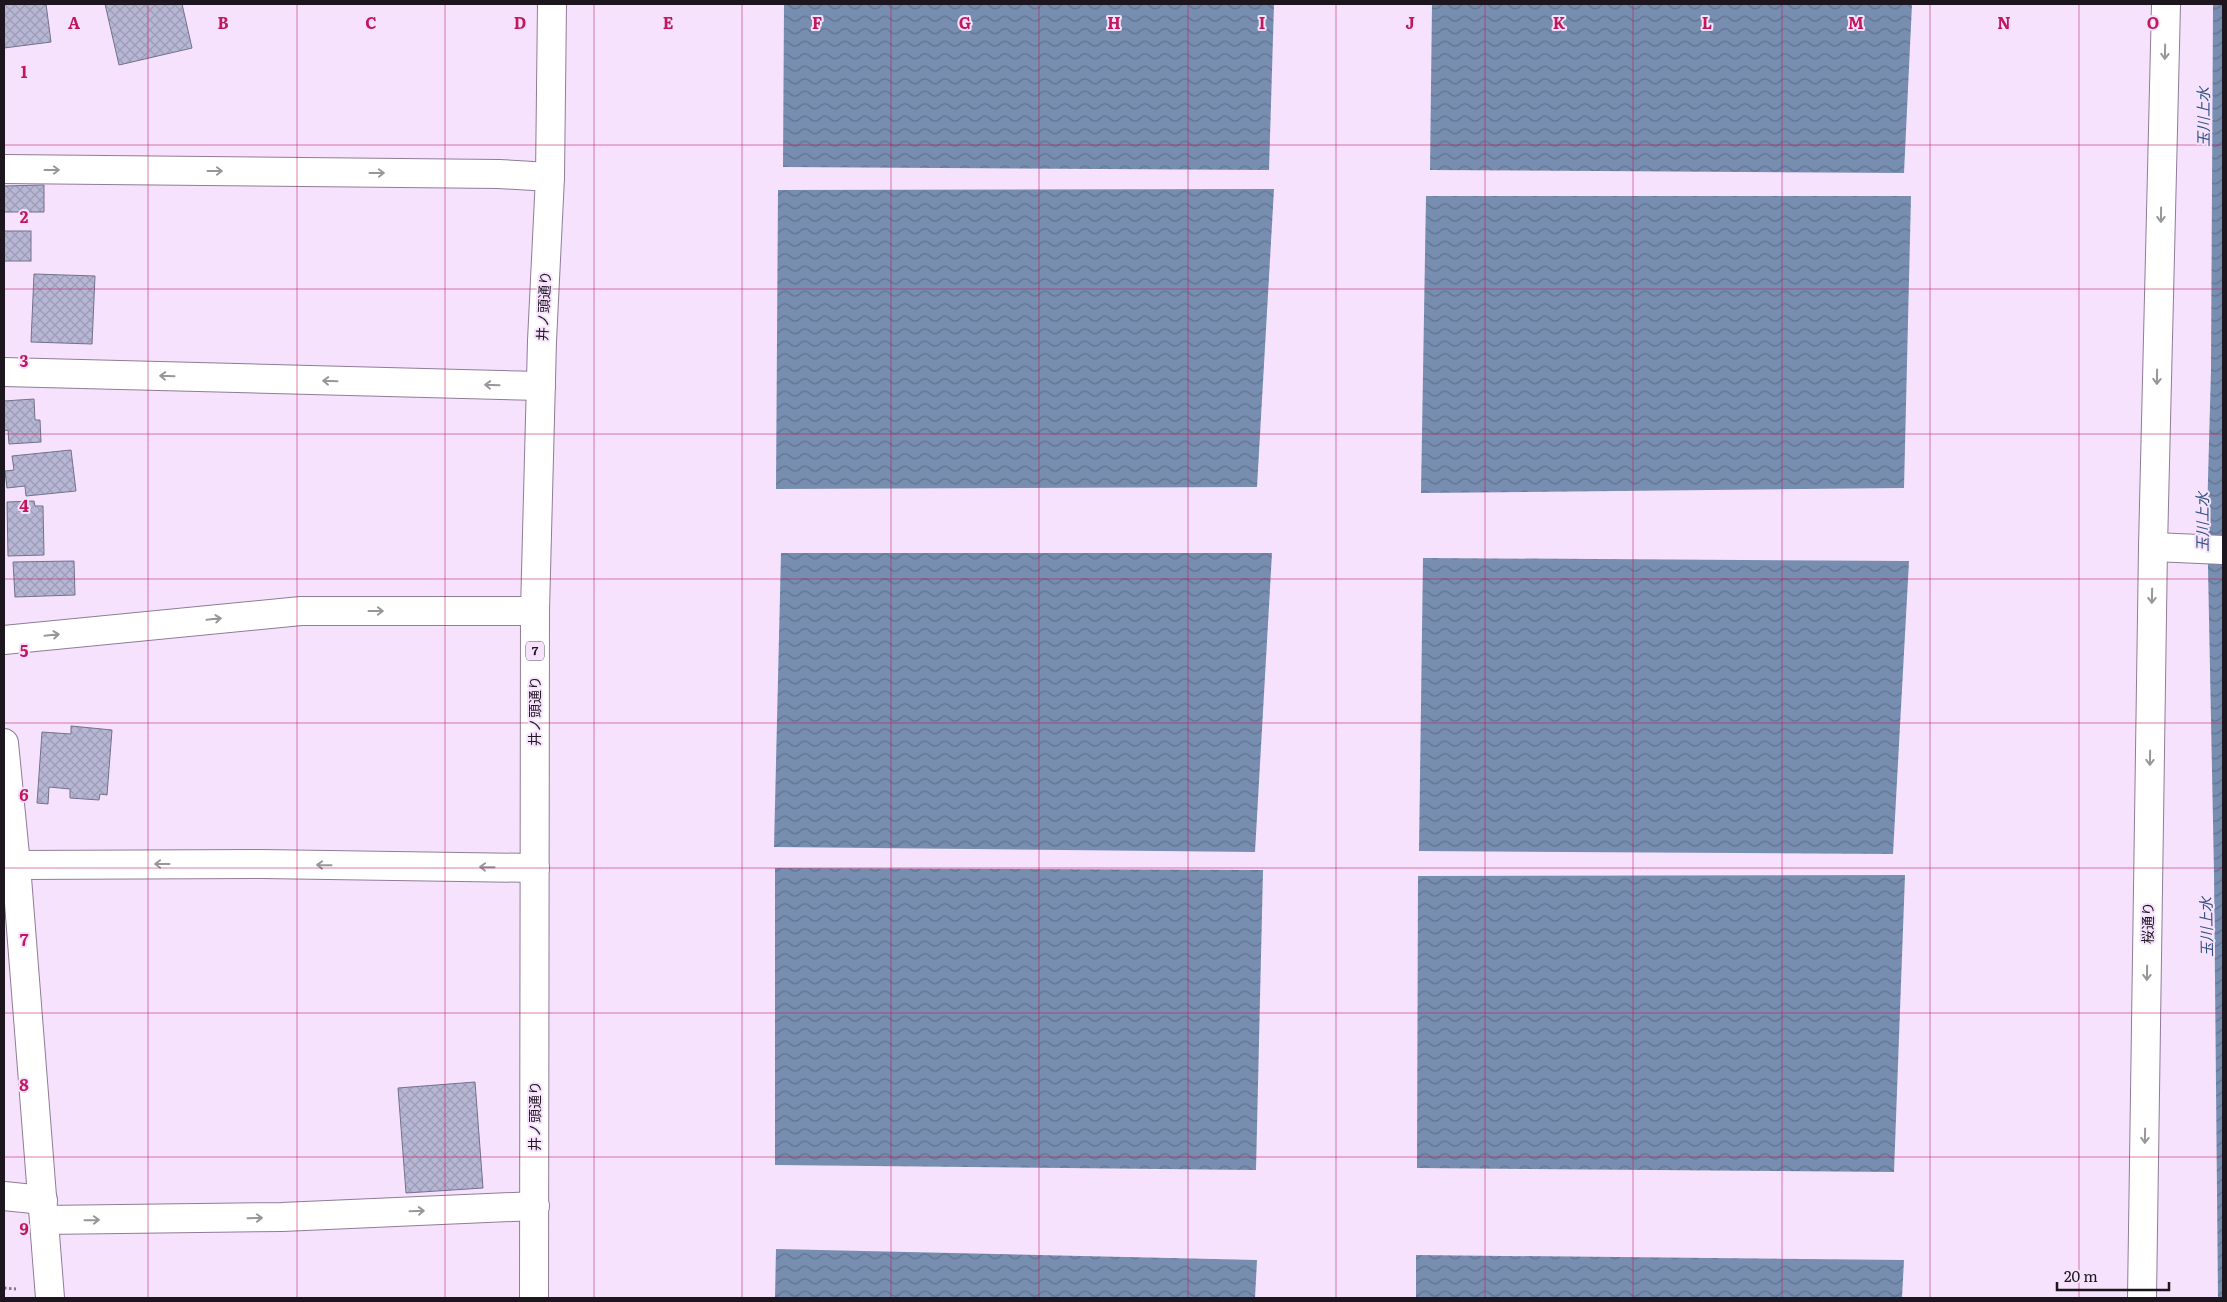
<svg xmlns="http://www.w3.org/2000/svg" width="2227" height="1302" font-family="Literata,'Noto Sans JP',serif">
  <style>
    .water { fill: url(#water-waves) }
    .building { fill: url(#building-cross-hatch); stroke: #73718d }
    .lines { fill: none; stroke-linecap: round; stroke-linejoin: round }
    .minor-casing { stroke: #8f7c95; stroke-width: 30 }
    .major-casing { stroke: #8f7c95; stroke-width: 30 }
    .path { stroke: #847789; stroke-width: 3; stroke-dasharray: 2.5 2.5; stroke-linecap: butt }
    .minor { stroke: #fff; stroke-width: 28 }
    .major { stroke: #fff; stroke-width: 28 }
    .oneway { stroke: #99969a }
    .grid { fill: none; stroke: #c2185b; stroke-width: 1; stroke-opacity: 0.55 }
    .labels { text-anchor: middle; stroke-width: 4; stroke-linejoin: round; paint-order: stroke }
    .shield { fill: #f6e2fd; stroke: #5e5362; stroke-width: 1 }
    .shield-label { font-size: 12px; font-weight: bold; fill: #1d161f }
    .street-label { font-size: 14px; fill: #1d161f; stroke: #f6e2fd }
    .water-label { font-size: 15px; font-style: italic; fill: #305181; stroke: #f6e2fd }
    .grid-label { font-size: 16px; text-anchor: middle; font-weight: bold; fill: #c2185b; stroke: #f6e2fd; stroke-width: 4; stroke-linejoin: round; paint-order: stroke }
  </style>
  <defs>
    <pattern id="water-waves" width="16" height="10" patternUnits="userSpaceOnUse" patternTransform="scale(1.25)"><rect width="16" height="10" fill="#778eb0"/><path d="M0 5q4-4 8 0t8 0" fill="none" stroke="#61738f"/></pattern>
    <pattern id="building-cross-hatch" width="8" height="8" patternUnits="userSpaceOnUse" patternTransform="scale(1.25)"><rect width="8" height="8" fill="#b7b6d4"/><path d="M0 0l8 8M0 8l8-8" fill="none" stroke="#9d9cb6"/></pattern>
  </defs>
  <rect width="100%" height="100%" fill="#f6e2fd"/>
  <g class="water">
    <path d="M784,4H1274L1269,170L783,167Z"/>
    <path d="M1432,4H1912L1904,173L1430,170Z"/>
    <path d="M2213,4H2223V1298H2218L2214,873L2207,516L2211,370Z"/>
    <path d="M1274,189L1257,487L776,489L778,190Z"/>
    <path d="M1426,196H1911L1904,488L1421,493Z"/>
    <path d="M781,553H1272L1255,852L774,847Z"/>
    <path d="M1423,558L1909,561L1893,854L1419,851Z"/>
    <path d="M775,868L1263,870L1256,1170L775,1165Z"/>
    <path d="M1905,875L1894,1172L1417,1168L1418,876Z"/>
    <path d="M776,1249L1257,1260L1255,1298H775Z"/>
    <path d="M1416,1255L1904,1260L1902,1298H1416Z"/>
  </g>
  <g class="building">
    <path d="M4,4H46L51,42L4,48Z"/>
    <path d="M105,4H182L192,48L119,65Z"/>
    <path d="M44,185V212H4V186Z"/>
    <rect x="4" y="231" width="27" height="30"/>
    <path d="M34,274L95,276L92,344L31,342Z"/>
    <path d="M34,399L35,420H40L41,442L9,444L8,430L4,431V401Z"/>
    <path d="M71,450L76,491L26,496L25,486L7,488L5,471L14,470L12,456Z"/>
    <path d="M34,501L35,506H43L44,555L8,556L7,502Z"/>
    <path d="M74,561L75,595L15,597L13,562Z"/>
    <path d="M71,726L112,730L107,795L100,794L99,800L70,798V789L49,787L48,804L37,803L42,732L71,734Z"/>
    <path d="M475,1082L483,1188L406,1193L398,1088Z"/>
  </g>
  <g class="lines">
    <defs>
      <g id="minor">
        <path d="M4,169L499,174L550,177"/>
        <path d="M4,372L541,386"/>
        <path d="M2153,547L2223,550"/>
        <path d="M4,640L301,611H535"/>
        <path d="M4,743L16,865L50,1298"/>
        <path d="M16,865L262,864L535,868"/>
        <path d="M4,1196L43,1200"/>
        <path d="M44,1220L282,1217L535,1206"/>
        <path d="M2142,1298L2153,547L2166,4"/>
      </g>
      <path id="major" d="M534,1298L535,611L542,341L550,177L552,4"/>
    </defs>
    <use href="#minor" class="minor-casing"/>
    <use href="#major" class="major-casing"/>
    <path class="path" d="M4,1288L16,1289"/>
    <use href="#minor" class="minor"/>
    <use href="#major" class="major"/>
  </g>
  <defs><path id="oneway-shaft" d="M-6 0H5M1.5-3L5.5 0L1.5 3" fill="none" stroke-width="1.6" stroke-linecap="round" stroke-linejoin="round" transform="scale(1.25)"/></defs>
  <g class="oneway">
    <use href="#oneway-shaft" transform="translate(2165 52) rotate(91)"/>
    <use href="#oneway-shaft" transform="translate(52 170)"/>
    <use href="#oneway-shaft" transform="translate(215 171)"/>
    <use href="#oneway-shaft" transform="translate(377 173)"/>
    <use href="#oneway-shaft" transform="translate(2161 215) rotate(91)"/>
    <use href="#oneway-shaft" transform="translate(167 376) rotate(-178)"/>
    <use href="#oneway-shaft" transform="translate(2157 377) rotate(91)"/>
    <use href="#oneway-shaft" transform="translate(330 381) rotate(-178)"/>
    <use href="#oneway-shaft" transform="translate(492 385) rotate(-178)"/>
    <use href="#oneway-shaft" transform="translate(2152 596) rotate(91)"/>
    <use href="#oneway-shaft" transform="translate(376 611)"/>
    <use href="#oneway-shaft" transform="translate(214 619) rotate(-6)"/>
    <use href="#oneway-shaft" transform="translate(52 635) rotate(-6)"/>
    <use href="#oneway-shaft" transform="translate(2150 758) rotate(91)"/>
    <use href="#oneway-shaft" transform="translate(162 864) rotate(180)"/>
    <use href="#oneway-shaft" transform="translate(324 865) rotate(-179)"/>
    <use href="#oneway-shaft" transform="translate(487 867) rotate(-179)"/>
    <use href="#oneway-shaft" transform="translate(2147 973) rotate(91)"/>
    <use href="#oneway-shaft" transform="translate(2145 1136) rotate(91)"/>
    <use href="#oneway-shaft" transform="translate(417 1211) rotate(-2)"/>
    <use href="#oneway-shaft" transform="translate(255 1218) rotate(-1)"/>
    <use href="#oneway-shaft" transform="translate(92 1220) rotate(-1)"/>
  </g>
  <path class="grid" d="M148,4V1298M297,4V1298M445,4V1298M594,4V1298M742,4V1298M891,4V1298M1039,4V1298M1188,4V1298M1336,4V1298M1485,4V1298M1633,4V1298M1782,4V1298M1930,4V1298M2079,4V1298M4,145H2223M4,289H2223M4,434H2223M4,579H2223M4,723H2223M4,868H2223M4,1013H2223M4,1157H2223"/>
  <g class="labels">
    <rect class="shield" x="526" y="641.5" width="18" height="19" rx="4"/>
    <g class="shield-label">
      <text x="535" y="655">7</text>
    </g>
    <g class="street-label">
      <text transform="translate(544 306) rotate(-87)" y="5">井ノ頭通り</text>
      <text transform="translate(535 711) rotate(-90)" y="5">井ノ頭通り</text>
      <text transform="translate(2148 923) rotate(-89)" y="5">桜通り</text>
      <text transform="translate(535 1116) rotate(-90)" y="5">井ノ頭通り</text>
    </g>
    <g class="water-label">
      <text transform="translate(2204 117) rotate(-90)" y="5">玉川上水</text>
      <text transform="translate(2203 522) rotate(-90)" y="5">玉川上水</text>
      <text transform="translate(2207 927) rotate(-91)" y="5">玉川上水</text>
    </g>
  </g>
  <g class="grid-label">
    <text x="74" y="29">A</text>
    <text x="223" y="29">B</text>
    <text x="371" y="29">C</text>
    <text x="520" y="29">D</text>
    <text x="668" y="29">E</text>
    <text x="817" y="29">F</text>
    <text x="965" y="29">G</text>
    <text x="1114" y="29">H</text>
    <text x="1262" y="29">I</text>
    <text x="1410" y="29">J</text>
    <text x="1559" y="29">K</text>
    <text x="1707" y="29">L</text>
    <text x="1856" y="29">M</text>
    <text x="2004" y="29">N</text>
    <text x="2153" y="29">O</text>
    <text x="24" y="78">1</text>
    <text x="24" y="223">2</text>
    <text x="24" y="367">3</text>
    <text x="24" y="512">4</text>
    <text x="24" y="657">5</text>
    <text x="24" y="801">6</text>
    <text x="24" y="946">7</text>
    <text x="24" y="1091">8</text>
    <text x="24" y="1235">9</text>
  </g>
  <rect width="2227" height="1302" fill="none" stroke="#1d161f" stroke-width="10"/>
  <path d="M2057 1282v8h112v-8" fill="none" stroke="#1d161f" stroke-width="2.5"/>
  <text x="2064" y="1282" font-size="15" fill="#1d161f" stroke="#f6e2fd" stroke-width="4" paint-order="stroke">20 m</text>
</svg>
